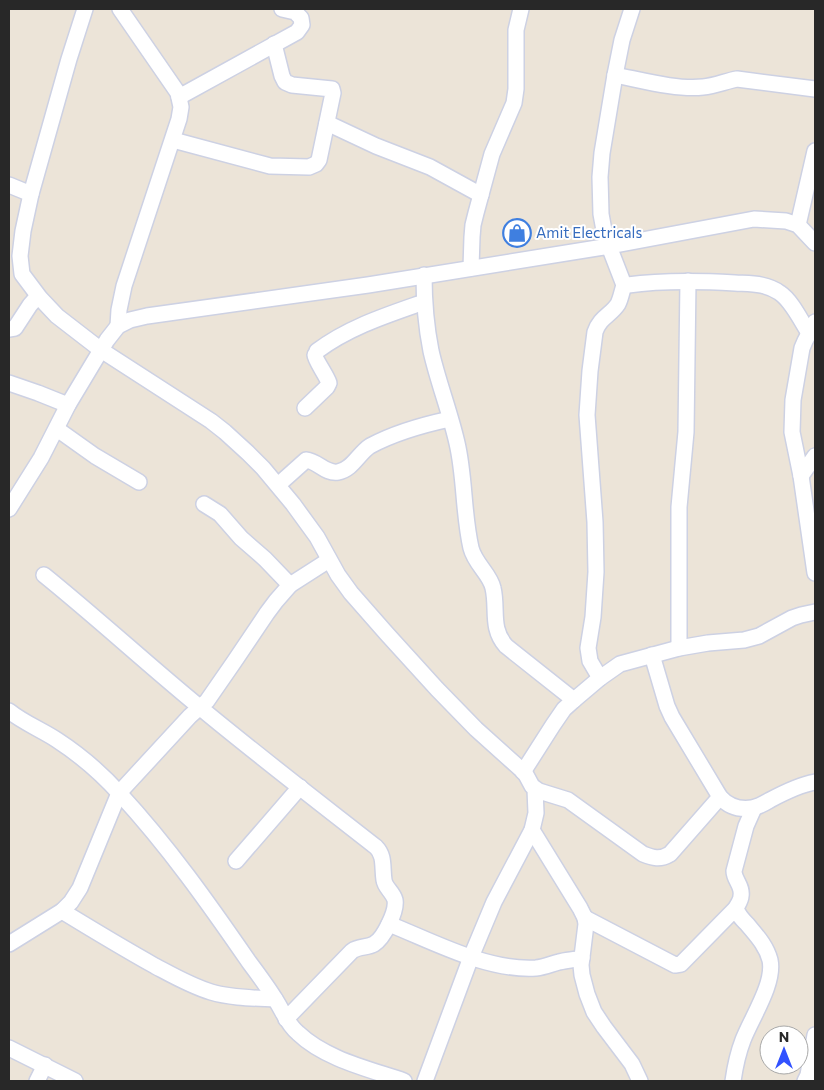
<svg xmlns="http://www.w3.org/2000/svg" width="824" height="1090" font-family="Commissioner,sans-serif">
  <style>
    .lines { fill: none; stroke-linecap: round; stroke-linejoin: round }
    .minor-casing { stroke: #cdd1e3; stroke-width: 18 }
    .minor { stroke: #fff; stroke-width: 15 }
    .labels { text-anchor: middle; stroke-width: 4; stroke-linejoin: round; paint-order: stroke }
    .shop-label { font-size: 15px; fill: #366cbe; stroke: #fff; text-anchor: start }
  </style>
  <rect width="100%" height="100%" fill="#ece4d8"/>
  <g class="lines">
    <defs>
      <g id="minor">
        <path d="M85,9L69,59L31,194L23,231L20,256L22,274L40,298L57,316L101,350L211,421L225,432L248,453L263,468L293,504L317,537L338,575L351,593L387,634L437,689L476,729L525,773L532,786L539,791L568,800L643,854C653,858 660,860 670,854L720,797"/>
        <path d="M615,75C641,80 677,90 703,87C715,86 726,81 737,79L815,89"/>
        <path d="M179,97L297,32L302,25L301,18L295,12L282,9"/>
        <path d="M327,123L376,146L430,167L481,195"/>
        <path d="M173,140L270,166L309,167L316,164L319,160L333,93L332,89L292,85L285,82L282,76L274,44"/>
        <path d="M9,185L31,194"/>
        <path d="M798,225L815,151"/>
        <path d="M471,268L472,237L473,225L476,213L492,154L514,103L516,89V30L521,9"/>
        <path d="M424,275C424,301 426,326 431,351C438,382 450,412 457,443C465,477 463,513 471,548C475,564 490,574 493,588C498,609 490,628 506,646L574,700"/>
        <path d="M624,285H628C664,280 699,281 735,283C751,284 766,283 780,293C792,301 801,321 809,333"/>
        <path d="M815,322L805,341L802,348L793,400L792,432L801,476L815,573"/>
        <path d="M118,326L119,310L124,286L179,119L181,107L178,93L120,9"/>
        <path d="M9,329L15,328L30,305L38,296"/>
        <path d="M9,383L38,393L68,405"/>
        <path d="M305,408L327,387L329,383C327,376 315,360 315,355C315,354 317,353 317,351C349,327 387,315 424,302"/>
        <path d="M57,429L95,456L139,482"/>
        <path d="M801,476L815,456"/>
        <path d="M278,485L306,460C318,461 325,474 338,472C352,470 359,453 370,446C396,432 422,425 450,419"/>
        <path d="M204,504L220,514L241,538L265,559L290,585"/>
        <path d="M9,509L41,458L68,405L107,340L118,326L130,320L147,316L368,285L610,246L754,219L786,221L798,225L815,243"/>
        <path d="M44,575C96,617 146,663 197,705C256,754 316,800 376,847C385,856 382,867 384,880C385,888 393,892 395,900C397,911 384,938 374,944C367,948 359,946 352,951L286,1019"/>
        <path d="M679,648V507L686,432L688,281"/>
        <path d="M652,655L667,706L672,717L720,797C728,806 739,810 752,808C758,807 765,803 770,800C785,792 799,785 815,782"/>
        <path d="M600,678L590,661L588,648L593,617L596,572L595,522L587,415L590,371L595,332C600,317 611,315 618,304C621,298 622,291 624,285L605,236L601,214L600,177L602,153L615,75L622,40L632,9"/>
        <path d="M9,711C24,723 42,730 57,740C80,755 102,774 120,794C168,846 209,904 249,962C258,974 267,986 275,999C283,1011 287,1024 298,1033C325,1059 369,1069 404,1081"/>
        <path d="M523,772L553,725L564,709L574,700L600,678L620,664L679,648L708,643L744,640L759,636L792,618L801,615L815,612"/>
        <path d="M532,830L580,908L585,918L586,924L581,965L582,975L587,994L594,1012L604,1027L632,1064L640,1081"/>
        <path d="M236,861L300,787"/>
        <path d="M62,911C93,930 123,948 155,966C172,975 191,986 211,992C231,998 254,998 275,999"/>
        <path d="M585,918L675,965L681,964L736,908"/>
        <path d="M389,924C434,942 487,971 536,968C545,967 551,964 559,962C566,960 574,960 582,958"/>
        <path d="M9,944L62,911L71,902L80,888L119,793L190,716L207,701L234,662L267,613L276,601L290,585L329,560"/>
        <path d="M9,1048L75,1081"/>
        <path d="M37,1081L45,1065"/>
        <path d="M425,1081L471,957L494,902L532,830L536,813L535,789"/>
        <path d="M733,1081C735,1067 738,1053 743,1040C752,1017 775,983 770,960C766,945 756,935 747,924C742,919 738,915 736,908C738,904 741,900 741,896C743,886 734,880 734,871L746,826L754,808"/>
        <path d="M805,1081L808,1075L815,1035"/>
      </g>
    </defs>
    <use href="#minor" class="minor-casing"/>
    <use href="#minor" class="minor"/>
  </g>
  <defs>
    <symbol id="shop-ring" viewBox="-11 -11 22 22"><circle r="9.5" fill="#fff" stroke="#3f7fe0" stroke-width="1.5"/><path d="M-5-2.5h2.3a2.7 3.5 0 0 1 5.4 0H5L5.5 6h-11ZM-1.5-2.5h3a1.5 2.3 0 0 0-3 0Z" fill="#3f7fe0"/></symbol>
  </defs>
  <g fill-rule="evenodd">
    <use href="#shop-ring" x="501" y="217" width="32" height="32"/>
  </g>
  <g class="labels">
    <g class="shop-label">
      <text x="536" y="238">Amit Electricals</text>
    </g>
  </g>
  <rect width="824" height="1090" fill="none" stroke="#282828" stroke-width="20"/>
  <g transform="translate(784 1050)"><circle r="24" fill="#ffffff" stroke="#a9a9a9"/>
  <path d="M0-4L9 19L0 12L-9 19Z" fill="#3252ff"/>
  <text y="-8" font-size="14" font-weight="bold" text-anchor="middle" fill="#282828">N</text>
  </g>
</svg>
